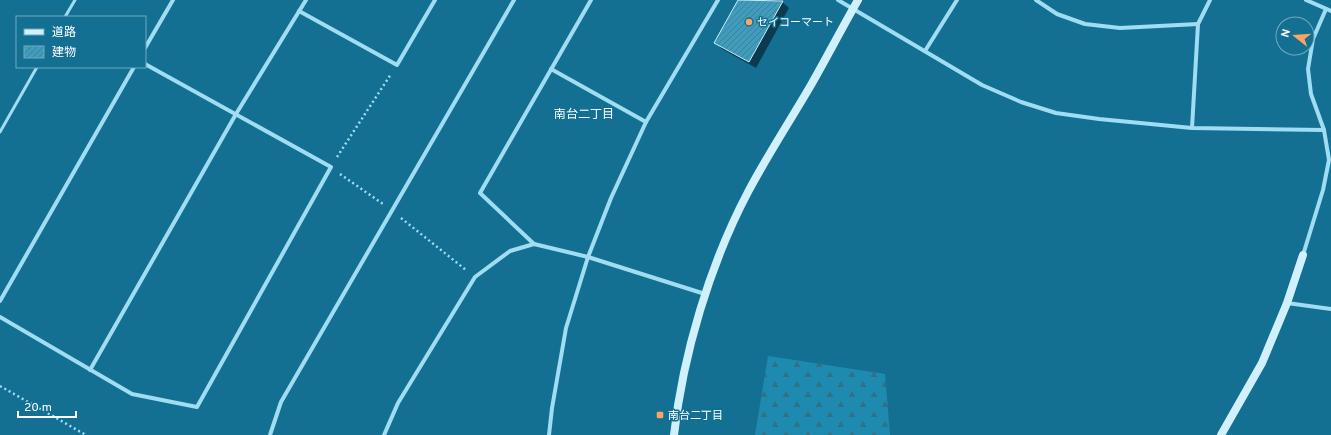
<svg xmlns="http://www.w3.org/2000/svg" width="1331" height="435" font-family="Overpass,'Noto Sans JP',sans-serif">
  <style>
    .forest { fill: url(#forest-firs) }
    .shadow { fill: #0007 }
    .building { fill: url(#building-hatch); stroke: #c8effd }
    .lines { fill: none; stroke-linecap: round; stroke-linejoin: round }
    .path { stroke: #a1ddf2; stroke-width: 2.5; stroke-dasharray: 2 3; stroke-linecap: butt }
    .lane { stroke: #a1ddf2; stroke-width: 3 }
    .street { stroke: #a1ddf2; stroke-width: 4 }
    .secondary { stroke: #d0f0fc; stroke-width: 8 }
    .poi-dot { fill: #ffa362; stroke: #137093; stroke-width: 1.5 }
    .labels { text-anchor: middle; stroke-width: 3; stroke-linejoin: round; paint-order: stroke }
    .poi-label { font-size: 11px; fill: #fff; stroke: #137093; text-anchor: start }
    .neighbourhood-label { font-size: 12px; fill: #fff; stroke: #137093 }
  </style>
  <defs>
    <pattern id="forest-firs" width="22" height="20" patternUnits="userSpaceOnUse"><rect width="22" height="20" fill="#1e8aaf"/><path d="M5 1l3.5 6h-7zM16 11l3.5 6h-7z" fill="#307187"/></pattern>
    <pattern id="building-hatch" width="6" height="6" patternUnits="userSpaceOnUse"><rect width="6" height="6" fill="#409cbd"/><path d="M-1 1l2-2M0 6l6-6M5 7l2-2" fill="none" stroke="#448095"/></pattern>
  </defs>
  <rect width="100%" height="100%" fill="#137093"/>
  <path class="forest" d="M768,356L885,374L890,435H755Z"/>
  <path class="shadow" d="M739,0H780L789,8L756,68L722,49L715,42Z"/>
  <path class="building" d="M738,0L783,1L749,62L714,43Z"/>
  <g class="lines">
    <g class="path">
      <path d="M337,157L391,74"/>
      <path d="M340,174L383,204"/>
      <path d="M401,218L466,270"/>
      <path d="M0,386L86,435"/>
    </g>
    <g class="lane">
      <path d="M65,17L75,0"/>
      <path d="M0,132L37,67"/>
    </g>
    <g class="street">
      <path d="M838,0L982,85L1021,102L1056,113L1099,119L1192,128L1324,130"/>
      <path d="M1036,0L1057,14L1085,24L1120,28L1198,24"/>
      <path d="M1306,0L1331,11"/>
      <path d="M299,11L397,65L435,0"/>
      <path d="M145,48L173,0"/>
      <path d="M925,51L957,0"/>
      <path d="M551,69L646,122"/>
      <path d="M1192,128L1198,24L1210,0"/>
      <path d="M534,244L480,193L591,0"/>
      <path d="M1303,255L1323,190L1329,160L1324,130L1311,94L1308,69L1313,39L1326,9"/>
      <path d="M0,301L134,67"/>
      <path d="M1287,303L1331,309"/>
      <path d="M0,317L132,394L197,407L331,167L145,64"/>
      <path d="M90,370L236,114L306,0"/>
      <path d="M270,435L281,402L514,0"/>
      <path d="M384,435L398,403L475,277L510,251L534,244L588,257L705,294"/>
      <path d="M549,435L552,408L566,328L588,257L611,198L646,122L718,0"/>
    </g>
    <g class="secondary">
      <path d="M674,435C683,354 710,264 748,192C767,156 790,121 811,85C827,57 842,28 858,0"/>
      <path d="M1221,435L1262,363L1287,303L1303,255"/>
    </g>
  </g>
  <g class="poi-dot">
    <circle cx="749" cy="22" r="4"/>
    <rect x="656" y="411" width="8" height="8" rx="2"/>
  </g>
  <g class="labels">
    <g class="poi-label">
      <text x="757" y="26">セイコーマート</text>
      <text x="668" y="419">南台二丁目</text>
    </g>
    <g class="neighbourhood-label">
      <text x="584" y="118">南台二丁目</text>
    </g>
  </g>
  <rect x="16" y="16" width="130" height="52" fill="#137093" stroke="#71a9be"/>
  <rect x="24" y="29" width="20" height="6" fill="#d0f0fc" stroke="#71a9be"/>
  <text x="52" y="36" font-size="12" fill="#ffffff">道路</text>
  <rect x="24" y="46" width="20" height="12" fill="url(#building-hatch)" stroke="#71a9be"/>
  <text x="52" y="56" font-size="12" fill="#ffffff">建物</text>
  <g transform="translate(1295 36) rotate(287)"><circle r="19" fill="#137093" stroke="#71a9be"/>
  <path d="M0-3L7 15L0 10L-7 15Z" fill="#ffa362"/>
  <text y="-6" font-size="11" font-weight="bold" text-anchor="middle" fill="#ffffff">N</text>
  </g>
  <path d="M18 411v6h58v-6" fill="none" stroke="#ffffff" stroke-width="2"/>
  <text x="24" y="411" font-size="12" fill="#ffffff" stroke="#137093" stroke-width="3" paint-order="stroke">20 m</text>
</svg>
